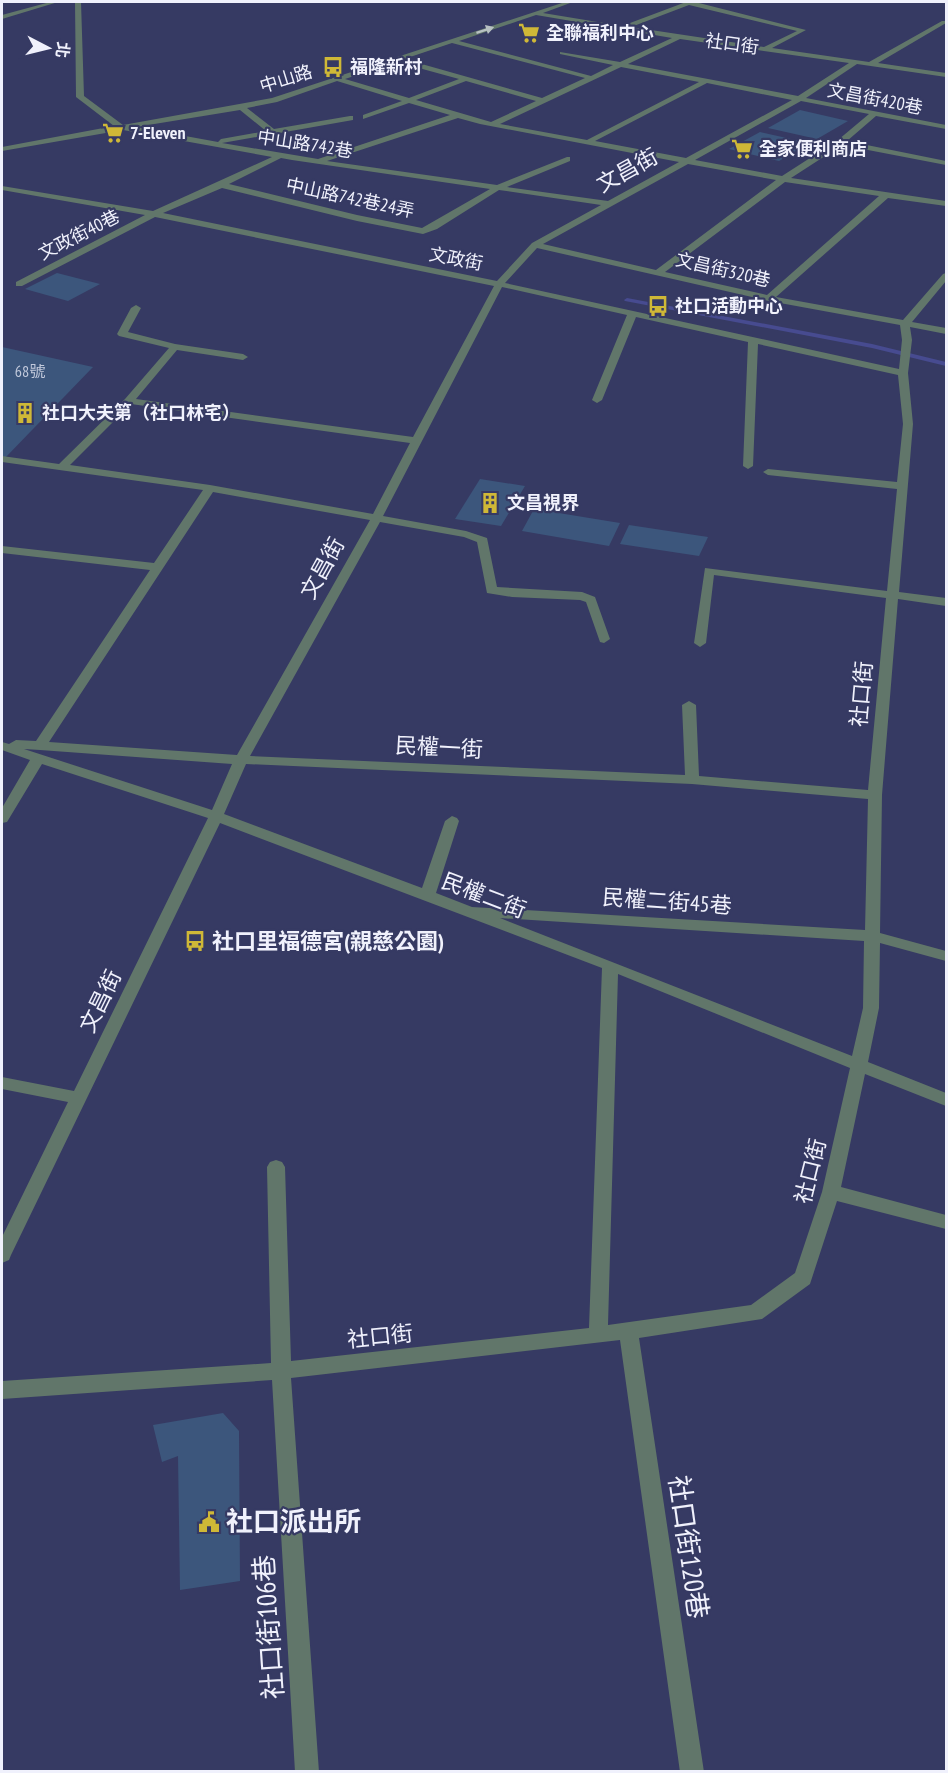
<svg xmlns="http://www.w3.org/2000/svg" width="948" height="1773" font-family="'PT Sans Narrow','Noto Sans TC',sans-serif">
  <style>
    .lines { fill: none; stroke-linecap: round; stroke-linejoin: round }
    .stream { fill: #474b90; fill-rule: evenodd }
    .building { fill: #3c567c }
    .minor { fill: #61766a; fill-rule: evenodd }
    .oneway { fill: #b7c0c2 }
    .labels { text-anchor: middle; stroke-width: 4.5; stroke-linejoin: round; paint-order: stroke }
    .far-number-label { font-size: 16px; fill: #c3cadc }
    .far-poi-label { font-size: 18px; font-weight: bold; fill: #f0f1fc; stroke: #363a63; text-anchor: start }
    .far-street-label { font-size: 18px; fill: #f0f1fc; stroke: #363a63 }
    .street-label { font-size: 22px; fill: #f0f1fc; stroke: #363a63 }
    .poi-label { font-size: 22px; font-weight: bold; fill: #f0f1fc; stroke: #363a63; text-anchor: start }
    .near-poi-label { font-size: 27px; font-weight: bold; fill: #f0f1fc; stroke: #363a63; text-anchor: start }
    .near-street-label { font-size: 27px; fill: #f0f1fc; stroke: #363a63 }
  </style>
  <rect width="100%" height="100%" fill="#363a63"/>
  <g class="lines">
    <path class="stream" d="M627,298L872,344L946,362V366L872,348L625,301L624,300Z"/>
  </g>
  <g class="building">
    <path d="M800,110L848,121L817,139L768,128Z"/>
    <path d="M760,132L809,143L779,161L729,149Z"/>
    <path d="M57,273L100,284L68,301L25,289Z"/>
    <path d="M2,347L93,367L4,459H2Z"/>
    <path d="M480,479L525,486L501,526L455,519Z"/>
    <path d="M534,509L620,523L609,546L522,531Z"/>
    <path d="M629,525L708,537L699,556L620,544Z"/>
    <path d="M223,1413L239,1431L240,1581L180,1590L178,1456L162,1462L153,1425Z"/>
  </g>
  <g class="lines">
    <g class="minor">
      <path d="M50,2H58L2,19V15Z"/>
      <path d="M75,2H81L84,96L123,125L272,98L565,2H573L543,13L622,26L686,2H695L806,30L772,48L869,62L942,21H946V23L878,63L946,73V77L857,64L806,98L946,125V129L876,116L847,141L946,161V165L842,145L791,178L946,201V206L888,198L776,297L903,320L943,274L946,273V281L912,322L946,328V334L910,327L912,340L908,373L913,424L899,592L946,598V606L898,599L882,795L880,933L946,951V961L880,943L879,1008L868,1062L946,1093V1106L865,1074L841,1187L946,1215V1229L837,1201L810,1284L762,1319L639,1338L704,1772H680L620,1340L291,1378L319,1772H295L272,1380L2,1399V1381L271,1363L267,1167L270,1162L276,1160L282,1162L285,1167L291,1361L589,1328L602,968L220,823L11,1255L9,1260L2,1263V1237L68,1102L2,1089V1077L74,1091L208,818L42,764L7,822L2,823V808L30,760L2,750V742L9,744L16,740L36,741L150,570L2,553V546L154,563L203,490L2,462V456L59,464L125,399L169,348L119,336L117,334L131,308L136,305L141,308L128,332L175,344L243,354L248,357L243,360L177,350L136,399L413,437L494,286L155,217L22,286H16V282L145,215L2,190V186L153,211L272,157L123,130L2,151V147L114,126L76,97ZM689,5L797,31L764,47L631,27ZM536,15L672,38L620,62L560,52V54L613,65L591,76L459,41ZM680,39L849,63L798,96L628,64ZM452,43L585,78L542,98L404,59ZM397,62L459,79L409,98L345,79ZM621,67L699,82L587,140L500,124ZM337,81L402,101L363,115V119L409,103L450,115L318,159L222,143L353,120V116H350L274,129L247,108L277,102ZM466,81L536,101L491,122L416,100ZM707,83L792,100L686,158L595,141ZM801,101L869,114L838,140L782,176L695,160ZM240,110L266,131L221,139L218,142L136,127ZM458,118L480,124L679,162L608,201L507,187L570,161V157H567L497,185L327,161ZM281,158L292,160L490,189L422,228L357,215L229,184ZM688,164L776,180L656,270L543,244ZM785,182L879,196L767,295L665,272ZM222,188L357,221L423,234L437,229L499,190L601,205L532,243L497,281L163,213ZM537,248L769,301L900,325L902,340L899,369L505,283ZM502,287L627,315L592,400L597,403L602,400L636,317L748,342L743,466L748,469L753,466L758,344L898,375L903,424L897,482L768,469L763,472L768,475L897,489L887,591L705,568L694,643L700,647L706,643L714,575L886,598L868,790L699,776L696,705L689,701L682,705L685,775L250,756L380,522L464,537L477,542L487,593L512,597L580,600L586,602L600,642L604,643L610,639L595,597L582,592L497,587L487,538L466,531L383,516ZM131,404L410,443L373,514L210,485L70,465ZM213,492L370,520L237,755L49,742ZM24,749L40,750L232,764L212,810ZM246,764L692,784L868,799L865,930L472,907L436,893L459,821L457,818L452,816L445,821L422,888L224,814ZM500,918L864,941L863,1008L852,1056ZM618,974L850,1068L822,1192L795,1273L751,1305L608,1325Z"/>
    </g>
  </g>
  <defs><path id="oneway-solid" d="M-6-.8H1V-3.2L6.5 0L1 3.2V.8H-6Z" transform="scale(1.5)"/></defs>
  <use class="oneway" href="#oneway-solid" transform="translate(485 30) rotate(-18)"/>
  <defs>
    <symbol id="supermarket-bare" viewBox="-9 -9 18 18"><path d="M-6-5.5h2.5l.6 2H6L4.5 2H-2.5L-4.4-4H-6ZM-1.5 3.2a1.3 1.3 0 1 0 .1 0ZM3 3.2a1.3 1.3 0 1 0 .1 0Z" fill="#cfb837" stroke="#363a63" stroke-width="2.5" paint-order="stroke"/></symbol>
    <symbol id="bus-bare" viewBox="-9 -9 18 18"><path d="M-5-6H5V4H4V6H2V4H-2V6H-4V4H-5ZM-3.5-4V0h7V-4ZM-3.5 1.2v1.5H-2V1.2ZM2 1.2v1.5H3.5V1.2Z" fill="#cfb837" stroke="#363a63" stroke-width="2.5" paint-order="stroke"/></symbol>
    <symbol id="building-bare" viewBox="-9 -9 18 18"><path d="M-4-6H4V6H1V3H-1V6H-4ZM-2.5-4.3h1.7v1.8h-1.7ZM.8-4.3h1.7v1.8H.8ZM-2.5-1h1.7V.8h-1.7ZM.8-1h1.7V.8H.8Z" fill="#cfb837" stroke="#363a63" stroke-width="2.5" paint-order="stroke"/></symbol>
    <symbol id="civic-bare" viewBox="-9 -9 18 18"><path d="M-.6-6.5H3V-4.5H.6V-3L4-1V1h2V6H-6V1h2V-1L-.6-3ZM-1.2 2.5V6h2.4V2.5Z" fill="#cfb837" stroke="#363a63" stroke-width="2.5" paint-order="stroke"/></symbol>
  </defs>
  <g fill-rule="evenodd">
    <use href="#supermarket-bare" x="514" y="18" width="30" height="30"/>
    <use href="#bus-bare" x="318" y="52" width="30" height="30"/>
    <use href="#supermarket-bare" x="98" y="118" width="30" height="30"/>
    <use href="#supermarket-bare" x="727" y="134" width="30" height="30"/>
    <use href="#bus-bare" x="643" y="291" width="30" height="30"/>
    <use href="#building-bare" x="10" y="398" width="30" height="30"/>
    <use href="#building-bare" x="475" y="488" width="30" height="30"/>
    <use href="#bus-bare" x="180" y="926" width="30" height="30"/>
    <use href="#civic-bare" x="194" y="1507" width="30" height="30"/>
  </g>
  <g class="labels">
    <g class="far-number-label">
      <text x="30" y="377">68號</text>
    </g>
    <g class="far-poi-label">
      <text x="546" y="39">全聯福利中心</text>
      <text x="350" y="73">福隆新村</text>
      <text x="130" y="139">7-Eleven</text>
      <text x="759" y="155">全家便利商店</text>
      <text x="675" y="312">社口活動中心</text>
      <text x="42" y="419">社口大夫第（社口林宅）</text>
      <text x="507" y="509">文昌視界</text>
    </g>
    <g class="far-street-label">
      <text transform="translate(732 44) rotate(8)" y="6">社口街</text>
      <text transform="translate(286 79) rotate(-17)" y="6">中山路</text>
      <text transform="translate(875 99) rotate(11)" y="6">文昌街420巷</text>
      <text transform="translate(305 144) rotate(9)" y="6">中山路742巷</text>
      <text transform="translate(350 198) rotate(12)" y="6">中山路742巷24弄</text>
      <text transform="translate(79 235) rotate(-27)" y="6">文政街40巷</text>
      <text transform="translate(456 259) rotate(11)" y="6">文政街</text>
      <text transform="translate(723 270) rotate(13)" y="6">文昌街320巷</text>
    </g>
    <g class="street-label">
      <text transform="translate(627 170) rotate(-29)" y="8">文昌街</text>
      <text transform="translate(322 568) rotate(-61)" y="8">文昌街</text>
      <text transform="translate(861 694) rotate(-85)" y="8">社口街</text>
      <text transform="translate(439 747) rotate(3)" y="8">民權一街</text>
      <text transform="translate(484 895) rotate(21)" y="8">民權二街</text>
      <text transform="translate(667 901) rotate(4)" y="8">民權二街45巷</text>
      <text transform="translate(100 1001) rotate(-64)" y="8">文昌街</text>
      <text transform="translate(810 1171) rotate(-76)" y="8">社口街</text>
      <text transform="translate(380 1336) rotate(-6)" y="8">社口街</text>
    </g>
    <g class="poi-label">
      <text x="212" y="949">社口里福德宮(親慈公園)</text>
    </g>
    <g class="near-poi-label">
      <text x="226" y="1531">社口派出所</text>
    </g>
    <g class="near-street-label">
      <text transform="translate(688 1547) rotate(82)" y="9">社口街120巷</text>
      <text transform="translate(269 1627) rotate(-94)" y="9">社口街106巷</text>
    </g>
  </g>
  <rect width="948" height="1773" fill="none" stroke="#f0f1fc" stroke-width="6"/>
  <g transform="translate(48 48) rotate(97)" stroke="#363a63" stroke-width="4.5" paint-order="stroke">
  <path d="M0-4.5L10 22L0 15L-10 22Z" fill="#f0f1fc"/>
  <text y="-9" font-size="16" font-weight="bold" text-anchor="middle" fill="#f0f1fc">北</text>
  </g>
</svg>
